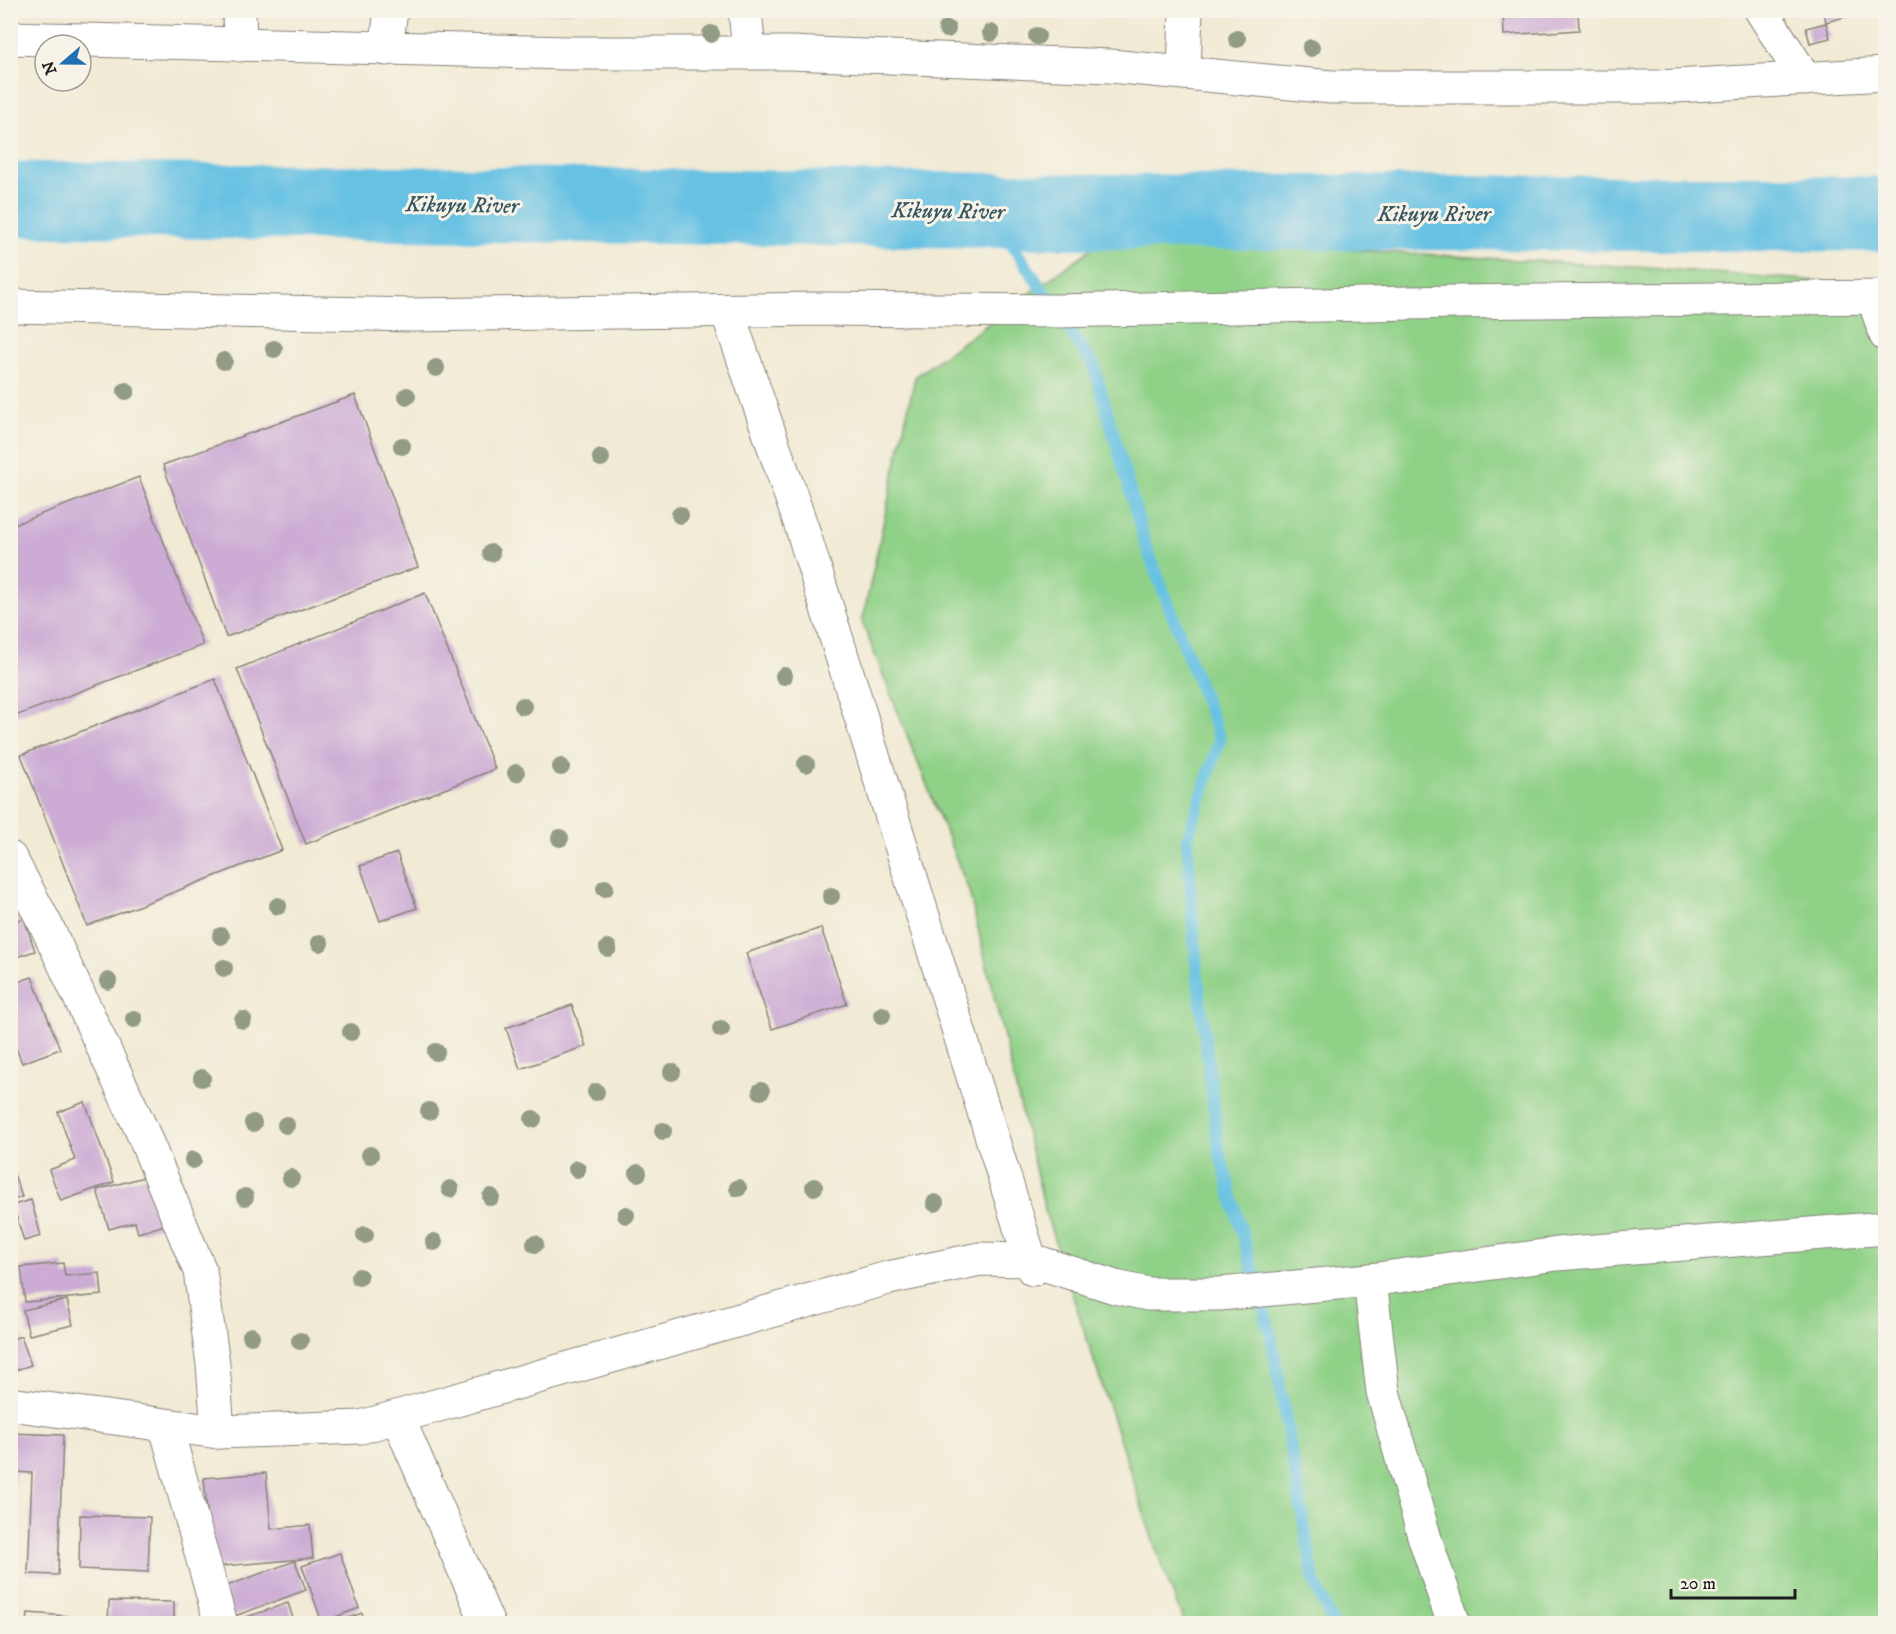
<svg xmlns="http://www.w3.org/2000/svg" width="1896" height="1634" font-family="'IM FELL DW Pica',serif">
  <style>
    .green { fill: #90d188; stroke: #567652; stroke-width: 1.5 }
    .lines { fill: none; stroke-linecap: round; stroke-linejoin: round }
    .stream { stroke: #66c1e3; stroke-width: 12 }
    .river { stroke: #66c1e3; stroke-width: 75 }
    .building { fill: #ccabd4 }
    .minor-casing { stroke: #868378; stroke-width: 35 }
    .minor { stroke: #fff; stroke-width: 33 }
    .tree { fill: #929b84 }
    .labels { text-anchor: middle; stroke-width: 6; stroke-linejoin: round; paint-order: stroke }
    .water-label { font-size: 22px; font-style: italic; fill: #365662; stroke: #f7f3e8 }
  </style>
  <rect width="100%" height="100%" fill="#f7f3e8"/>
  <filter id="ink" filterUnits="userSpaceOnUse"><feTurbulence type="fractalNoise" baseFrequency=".0167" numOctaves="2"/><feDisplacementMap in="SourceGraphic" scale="12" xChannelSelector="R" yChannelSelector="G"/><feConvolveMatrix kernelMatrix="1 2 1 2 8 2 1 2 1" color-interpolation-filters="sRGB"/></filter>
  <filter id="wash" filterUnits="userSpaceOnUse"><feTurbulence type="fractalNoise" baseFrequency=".008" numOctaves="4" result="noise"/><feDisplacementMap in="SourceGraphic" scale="24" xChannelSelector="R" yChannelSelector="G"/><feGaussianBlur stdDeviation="1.35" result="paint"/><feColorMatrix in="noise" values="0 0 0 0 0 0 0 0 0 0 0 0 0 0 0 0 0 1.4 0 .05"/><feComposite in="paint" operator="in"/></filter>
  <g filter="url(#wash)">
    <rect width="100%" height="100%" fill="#f1ead4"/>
    <path class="green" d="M1110,235L1651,268L1881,286L1886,297L1885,1623H1184L1153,1541L1046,1214L969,891L862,622L915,377Z"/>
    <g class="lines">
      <path class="stream" d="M989,211L1094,366L1145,543L1220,739L1187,840L1197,971L1219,1151L1271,1335L1314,1580L1333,1624"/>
      <path class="river" d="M10,199L1133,212L1886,214"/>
    </g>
    <g id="blocks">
      <g class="building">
        <rect x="403" y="10" width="47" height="5"/>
        <path d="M482,10H573V12L482,14Z"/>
        <path d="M1503,10H1578L1579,30L1504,35Z"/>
        <path d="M1823,10H1868V11L1826,22Z"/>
        <path d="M1826,23L1830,38L1810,43L1806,28Z"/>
        <path d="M355,395L418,567L226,637L163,465Z"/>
        <path d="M139,477L203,645L10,718V526Z"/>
        <path d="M425,593L495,769L306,844L237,669Z"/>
        <path d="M215,679L282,850L87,926L21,755Z"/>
        <path d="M397,853L417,908L380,921L360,866Z"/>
        <path d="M24,918L35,951L10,959V923Z"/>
        <path d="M821,928L847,1004L772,1029L746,953Z"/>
        <path d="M32,977L60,1049L22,1063L10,1032V985Z"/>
        <path d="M572,1005L586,1046L520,1069L506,1028Z"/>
        <path d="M85,1102L114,1182L61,1201L49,1170L75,1160L58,1112Z"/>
        <path d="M10,1163L22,1197L10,1201Z"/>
        <path d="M151,1175L165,1225L138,1233L135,1222L109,1229L97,1190Z"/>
        <path d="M31,1200L41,1236L24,1241L13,1205Z"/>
        <path d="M63,1263L65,1276L100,1273L102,1295L25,1302L21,1267Z"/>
        <path d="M67,1300L73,1325L29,1335L23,1310Z"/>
        <path d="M21,1336L31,1365L10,1372V1340Z"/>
        <path d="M10,1433L63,1435L58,1575L28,1574L32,1473L15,1472L14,1486H10Z"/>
        <path d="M266,1473L271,1529L310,1525L313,1558L212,1567L204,1478Z"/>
        <path d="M80,1515L150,1517L148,1572L79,1569Z"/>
        <path d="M340,1553L359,1608L322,1622L302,1566Z"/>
        <path d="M295,1561L306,1590L232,1617L221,1588Z"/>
        <path d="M109,1601L174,1602V1624H108Z"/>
        <path d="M288,1603L295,1624H242L241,1619Z"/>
        <path d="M28,1613L67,1616L66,1624H27Z"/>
        <path d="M362,1613L366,1624H334V1623Z"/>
      </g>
    </g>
  </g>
  <g filter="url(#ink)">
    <use href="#blocks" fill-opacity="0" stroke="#868378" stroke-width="1.5"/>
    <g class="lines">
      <defs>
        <g id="minor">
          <path d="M239,10L240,45"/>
          <path d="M745,10L749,53"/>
          <path d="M1761,10L1805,79"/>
          <path d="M10,38L569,53H791L1110,66L1332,87H1658L1886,74"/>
          <path d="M386,49L391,10"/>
          <path d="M1184,73L1186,10"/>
          <path d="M1874,299L1886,335"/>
          <path d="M10,306L410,315L820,309L1057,311L1456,302L1886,297"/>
          <path d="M727,311L802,528L1033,1269"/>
          <path d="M10,858L47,927L142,1131L200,1271L213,1364L218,1432"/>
          <path d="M1370,1280L1383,1392L1425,1539L1454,1624"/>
          <path d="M10,1404L218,1432L361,1427L888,1278L980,1259L1031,1260L1115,1287L1148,1294H1220L1370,1280L1557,1254L1886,1228"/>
          <path d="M398,1418L488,1624"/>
          <path d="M166,1427L221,1624"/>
        </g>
      </defs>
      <use href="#minor" class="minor-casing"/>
      <use href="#minor" class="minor"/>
    </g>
    <g class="tree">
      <circle cx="947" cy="29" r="9"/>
      <circle cx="991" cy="33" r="9"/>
      <circle cx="711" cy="34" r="9"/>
      <circle cx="1037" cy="36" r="9"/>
      <circle cx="1237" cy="39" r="9"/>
      <circle cx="1311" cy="48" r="9"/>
      <circle cx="274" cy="349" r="9"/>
      <circle cx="224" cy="361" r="9"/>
      <circle cx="436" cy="368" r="9"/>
      <circle cx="126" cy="391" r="9"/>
      <circle cx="407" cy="396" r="9"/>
      <circle cx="402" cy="446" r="9"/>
      <circle cx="601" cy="458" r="9"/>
      <circle cx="680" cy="515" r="9"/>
      <circle cx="491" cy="553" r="9"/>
      <circle cx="784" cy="676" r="9"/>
      <circle cx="523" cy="706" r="9"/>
      <circle cx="806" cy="764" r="9"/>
      <circle cx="561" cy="767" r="9"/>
      <circle cx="516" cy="773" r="9"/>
      <circle cx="560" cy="838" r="9"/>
      <circle cx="605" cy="888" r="9"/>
      <circle cx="831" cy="896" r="9"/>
      <circle cx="278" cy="906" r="9"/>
      <circle cx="221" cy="936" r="9"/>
      <circle cx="320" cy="943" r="9"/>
      <circle cx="608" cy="948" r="9"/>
      <circle cx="224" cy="968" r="9"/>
      <circle cx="108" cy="981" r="9"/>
      <circle cx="882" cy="1015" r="9"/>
      <circle cx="134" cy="1019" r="9"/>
      <circle cx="243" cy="1020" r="9"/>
      <circle cx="721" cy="1029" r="9"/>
      <circle cx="351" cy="1032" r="9"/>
      <circle cx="436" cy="1052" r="9"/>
      <circle cx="672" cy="1072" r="9"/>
      <circle cx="202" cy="1078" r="9"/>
      <circle cx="761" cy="1091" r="9"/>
      <circle cx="596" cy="1092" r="9"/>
      <circle cx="429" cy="1111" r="9"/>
      <circle cx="533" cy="1119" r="9"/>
      <circle cx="253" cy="1123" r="9"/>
      <circle cx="286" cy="1125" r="9"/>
      <circle cx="663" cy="1131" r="9"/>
      <circle cx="370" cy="1155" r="9"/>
      <circle cx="193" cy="1160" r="9"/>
      <circle cx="577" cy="1169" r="9"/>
      <circle cx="638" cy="1173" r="9"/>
      <circle cx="291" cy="1178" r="9"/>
      <circle cx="814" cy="1187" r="9"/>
      <circle cx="738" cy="1188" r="9"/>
      <circle cx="450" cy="1189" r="9"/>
      <circle cx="245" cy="1197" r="9"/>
      <circle cx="491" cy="1197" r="9"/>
      <circle cx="935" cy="1203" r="9"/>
      <circle cx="626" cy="1215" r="9"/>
      <circle cx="365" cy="1235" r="9"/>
      <circle cx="434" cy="1242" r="9"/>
      <circle cx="535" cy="1244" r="9"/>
      <circle cx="359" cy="1277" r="9"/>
      <circle cx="251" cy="1336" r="9"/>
      <circle cx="300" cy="1341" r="9"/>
    </g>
  </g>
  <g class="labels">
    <g class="water-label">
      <text transform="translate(462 204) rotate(1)" y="8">Kikuyu River</text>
      <text transform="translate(948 210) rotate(1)" y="8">Kikuyu River</text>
      <text x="1434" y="221">Kikuyu River</text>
    </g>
  </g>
  <rect width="1896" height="1634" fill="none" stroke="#f7f3e8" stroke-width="36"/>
  <g transform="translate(63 63) rotate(250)"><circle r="28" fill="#f7f3e8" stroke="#9f9d96" stroke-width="1.5"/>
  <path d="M0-4.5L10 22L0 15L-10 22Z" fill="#1f6fb2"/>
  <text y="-9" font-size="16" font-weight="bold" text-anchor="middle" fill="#1c1c1c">N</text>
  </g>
  <path d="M1671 1589v9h124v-9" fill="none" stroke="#1c1c1c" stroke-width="3"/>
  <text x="1680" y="1589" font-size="18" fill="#1c1c1c" stroke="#f7f3e8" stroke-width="4.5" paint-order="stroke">20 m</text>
</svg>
